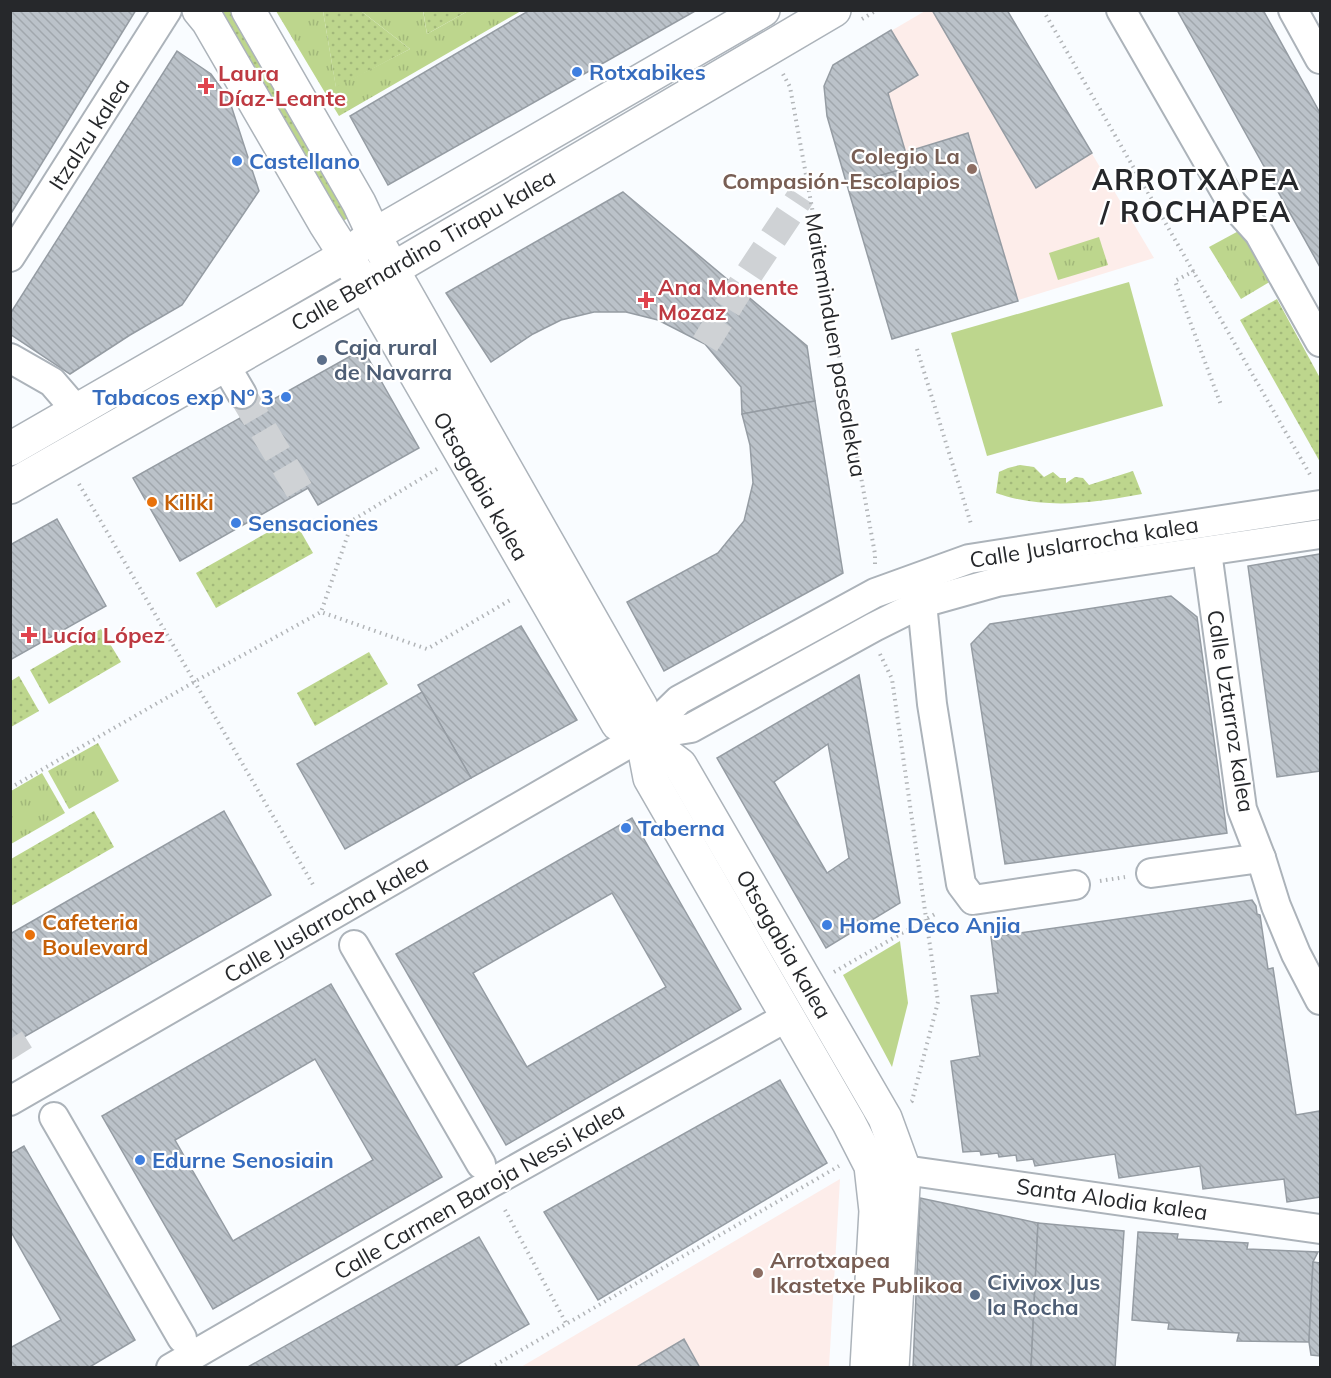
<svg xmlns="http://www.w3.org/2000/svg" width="1331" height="1378" font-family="Mulish,sans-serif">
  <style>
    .education { fill: #fdedea }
    .grass { fill: url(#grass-dots) }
    .park { fill: url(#park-tufts) }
    .garden { fill: #bdd68d }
    .building { fill: url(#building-back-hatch); stroke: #959ca3; stroke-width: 1.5; fill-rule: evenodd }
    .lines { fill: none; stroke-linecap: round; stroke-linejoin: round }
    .street-tunnel { stroke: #cfd2d5; stroke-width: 28; stroke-dasharray: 28 14; stroke-linecap: butt }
    .street-casing { stroke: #acb3ba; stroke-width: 32 }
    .secondary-casing { stroke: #acb3ba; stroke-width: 36 }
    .path { stroke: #b2b5b8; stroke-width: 4; stroke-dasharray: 1.5 4.5; stroke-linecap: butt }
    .street { stroke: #fff; stroke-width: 28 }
    .secondary { stroke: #fff; stroke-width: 33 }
    .shop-dot { fill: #3f7fe0; stroke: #fff; stroke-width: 2 }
    .health-dot { fill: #e0444e; stroke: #fff; stroke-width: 2 }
    .education-dot { fill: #8d6e63; stroke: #fff; stroke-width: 2 }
    .service-dot { fill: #5c6f8a; stroke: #fff; stroke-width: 2 }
    .food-dot { fill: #e8710a; stroke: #fff; stroke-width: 2 }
    .labels { text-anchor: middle; stroke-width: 4.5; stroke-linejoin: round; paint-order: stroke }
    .shop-label { font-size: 22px; font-weight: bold; fill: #366cbe; stroke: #fff; text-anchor: start }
    .health-label { font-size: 22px; font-weight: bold; fill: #be3a42; stroke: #fff; text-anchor: start }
    .street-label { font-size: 22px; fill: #26282b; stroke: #fff }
    .education-label { font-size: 22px; font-weight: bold; fill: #785e54; stroke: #fff; text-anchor: end }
    .service-label { font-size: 22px; font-weight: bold; fill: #4e5e75; stroke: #fff; text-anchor: start }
    .food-label { font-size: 22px; font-weight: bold; fill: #c56008; stroke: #fff; text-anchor: start }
    .district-label { font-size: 28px; font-weight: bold; letter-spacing: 1.5px; fill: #26282b; stroke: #fff }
  </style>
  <defs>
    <pattern id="grass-dots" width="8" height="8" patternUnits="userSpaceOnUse" patternTransform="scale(1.5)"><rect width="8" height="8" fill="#bdd68d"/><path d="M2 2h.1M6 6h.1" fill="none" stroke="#a2b87a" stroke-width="1.8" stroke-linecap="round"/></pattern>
    <pattern id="park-tufts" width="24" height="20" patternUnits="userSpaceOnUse" patternTransform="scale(1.5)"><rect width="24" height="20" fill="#bdd68d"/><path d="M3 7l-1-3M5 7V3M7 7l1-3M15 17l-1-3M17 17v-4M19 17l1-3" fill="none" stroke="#a2b87a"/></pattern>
    <pattern id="building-back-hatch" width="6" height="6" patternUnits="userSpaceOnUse" patternTransform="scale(1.5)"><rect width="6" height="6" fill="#bbc2c9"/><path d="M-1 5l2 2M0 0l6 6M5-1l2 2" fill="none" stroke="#a1a7ad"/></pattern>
  </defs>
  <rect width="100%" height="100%" fill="#f9fcff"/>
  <g class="education">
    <path d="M925,11H1007L1154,258L892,339L827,116L824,86L833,65Z"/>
    <path d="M840,1179L829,1367H521Z"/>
  </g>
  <g class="grass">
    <path d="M423,10L468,11L427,34Z"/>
    <path d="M221,11H234L352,216L341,222Z"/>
    <path d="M323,11H361L410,49L336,88Z"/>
    <path d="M1277,299L1320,378V462L1240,320Z"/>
    <path d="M1020,465L1034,467L1044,477L1053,472L1060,478H1066V483L1075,477L1083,478L1089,485L1133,471L1142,494C1094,503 1043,510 996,493L999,472L1008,468Z"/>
    <path d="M293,518L313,553L216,608L196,573Z"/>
    <path d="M101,629L121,662L49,704L30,670Z"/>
    <path d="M369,652L388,684L315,726L297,693Z"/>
    <path d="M19,676L39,711L11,727V681Z"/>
    <path d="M94,811L114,847L11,906V859Z"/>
  </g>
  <g class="park">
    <path d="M276,11H323L336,87L410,49L361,11H423L427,34L468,11H521L339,116Z"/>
    <path d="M1246,227L1276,278L1241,299L1209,247Z"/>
    <path d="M1099,237L1108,265L1058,280L1049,253Z"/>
    <path d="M98,743L119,781L69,809L48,771Z"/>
    <path d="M42,773L65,813L11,844V791Z"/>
  </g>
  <g class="garden">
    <path d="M1129,282L1163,406L987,456L951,333Z"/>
    <path d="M900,941L908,1003L892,1067L843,975Z"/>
  </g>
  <g class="building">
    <path d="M10,10H136L10,215Z"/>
    <path d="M530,10H697L388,185L350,116Z"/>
    <path d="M932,10H1007L1092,153L1036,188Z"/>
    <path d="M1177,10H1263L1320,113V267Z"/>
    <path d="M891,30L918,75L888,93L910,167L847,185L827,116L824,86L833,65Z"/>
    <path d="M177,51L211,74L229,99L259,191L182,305L130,335L70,374L10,334V314Z"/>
    <path d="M968,133L1018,301L892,339L847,185L910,167L906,152Z"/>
    <path d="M623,192L807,346L815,401L742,414L741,387L705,344L658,320L626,312H594L561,320L533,334L491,362L446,293Z"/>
    <path d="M363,349L419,448L318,505L308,488L180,561L133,478Z"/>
    <path d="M815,401L843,573L664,671L627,602L718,553L744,521L753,483L750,445L742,414Z"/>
    <path d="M57,519L106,606L10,660V545Z"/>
    <path d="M1320,554V771L1277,777L1248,566Z"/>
    <path d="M1171,596L1197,617L1227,833L1005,864L971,644L990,624Z"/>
    <path d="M521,626L577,720L471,778L418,685Z"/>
    <path d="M859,675L900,903L826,948L717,758ZM828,744L849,858L827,873L774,782Z"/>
    <path d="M422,692L471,778L345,849L297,764Z"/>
    <path d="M224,811L271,895L10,1045V934Z"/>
    <path d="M632,818L741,1009L506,1145L396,954ZM612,893L666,987L527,1067L473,973Z"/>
    <path d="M1252,900L1256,906L1257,914L1260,915L1268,969L1273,968L1296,1115L1320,1111V1197L1287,1202L1284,1179L1203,1189L1200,1166L1119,1178L1115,1154L1035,1166L1033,1159L1017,1161L1016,1155L999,1157L998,1153L981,1155L980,1151L963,1152L951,1061L980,1056L971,996L998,993L991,937Z"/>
    <path d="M331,984L442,1177L213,1309L102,1116ZM315,1059L373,1160L233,1241L175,1140Z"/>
    <path d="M780,1080L827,1163L598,1300L544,1212Z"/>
    <path d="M24,1146L135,1340L88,1368H10V1348L61,1320L10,1230V1154Z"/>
    <path d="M920,1198L1038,1223L1031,1368H913Z"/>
    <path d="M1038,1223L1124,1231L1115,1368H1031Z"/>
    <path d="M1138,1232L1178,1234L1177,1239L1248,1243L1247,1249L1318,1252L1313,1262L1309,1342L1237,1341L1239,1333L1168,1329L1169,1323L1132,1320Z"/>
    <path d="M479,1237L529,1324L452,1368H246Z"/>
    <path d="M1313,1262L1320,1263V1356L1311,1355L1309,1342Z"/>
    <path d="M684,1339L700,1368H635Z"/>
  </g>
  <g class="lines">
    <g class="street-tunnel">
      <path d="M705,344L739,289L801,196"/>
      <path d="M242,394L304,498"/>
      <path d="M10,1039L20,1055"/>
    </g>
    <defs>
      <g id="street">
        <path d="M1121,10L1232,203L1259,233L1320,342"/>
        <path d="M1293,10L1320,59"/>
        <path d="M10,257L167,10"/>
        <path d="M10,358L52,382L77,411"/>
        <path d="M225,365L242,394"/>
        <path d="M1207,552L1242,809L1261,858L1276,906L1296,954L1320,1000"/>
        <path d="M922,603L932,704L961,884L973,900L1075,885"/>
        <path d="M642,736L691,728L874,627L922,603L997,582L1320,534"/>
        <path d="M1151,873L1261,858"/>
        <path d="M354,945L481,1164"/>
        <path d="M10,1101L642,736L679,700L875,593L969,559L1320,505"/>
        <path d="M54,1117L182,1338"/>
        <path d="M904,1170L1320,1229"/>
        <path d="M171,1368L491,1183L787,1017"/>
      </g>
      <g id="secondary">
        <path d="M199,10L208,21L325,223L364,284L618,724L642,736L680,765L885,1118L904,1170L892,1368"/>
        <path d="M248,10L359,203L374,235L402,287L634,695L641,707L642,736L650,778L849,1123L871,1166L876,1211L867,1368"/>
        <path d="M10,449L345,256L374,235L763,10"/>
        <path d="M10,487L393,269L834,10"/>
      </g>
    </defs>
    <use href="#street" class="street-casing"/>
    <use href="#secondary" class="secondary-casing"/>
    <g class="path">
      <path d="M1043,10L1312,478"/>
      <path d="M862,19L877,10"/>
      <path d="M783,74L790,87L875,554V564"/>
      <path d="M1194,271L1175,281L1221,405"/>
      <path d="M917,349L971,524"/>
      <path d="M437,469L353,520L321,612L427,649L512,599"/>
      <path d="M79,484L315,888"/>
      <path d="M880,654L892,679L938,1002L912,1101L909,1103"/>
      <path d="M10,788L194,682L321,612"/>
      <path d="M1100,881L1125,877"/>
      <path d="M834,972L937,913"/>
      <path d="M505,1210L566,1323"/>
      <path d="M490,1368L839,1166"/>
    </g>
    <use href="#street" class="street"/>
    <use href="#secondary" class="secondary"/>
  </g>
  <g class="shop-dot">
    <circle cx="577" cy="72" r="6"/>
    <circle cx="237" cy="161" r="6"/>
    <circle cx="286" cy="397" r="6"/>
    <circle cx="236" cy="523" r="6"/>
    <circle cx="626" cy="828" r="6"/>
    <circle cx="827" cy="925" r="6"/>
    <circle cx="140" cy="1160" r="6"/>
  </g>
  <g class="health-dot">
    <path d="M203 77h6v6h6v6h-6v6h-6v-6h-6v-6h6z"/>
    <path d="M643 291h6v6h6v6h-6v6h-6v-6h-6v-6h6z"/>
    <path d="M26 626h6v6h6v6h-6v6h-6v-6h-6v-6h6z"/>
  </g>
  <g class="education-dot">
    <circle cx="972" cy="169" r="6"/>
    <circle cx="758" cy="1273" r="6"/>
  </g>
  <g class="service-dot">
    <circle cx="322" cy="360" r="6"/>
    <circle cx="975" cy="1295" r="6"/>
  </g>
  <g class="food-dot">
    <circle cx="152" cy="502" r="6"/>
    <circle cx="30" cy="935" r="6"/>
  </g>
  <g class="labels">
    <g class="shop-label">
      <text x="589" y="80">Rotxabikes</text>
      <text x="249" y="169">Castellano</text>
      <text x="274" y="405" text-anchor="end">Tabacos exp N° 3</text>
      <text x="248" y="531">Sensaciones</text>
      <text x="638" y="836">Taberna</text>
      <text x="839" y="933">Home Deco Anjia</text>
      <text x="152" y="1168">Edurne Senosiain</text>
    </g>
    <g class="health-label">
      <text x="218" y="81">Laura<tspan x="218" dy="25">Díaz-Leante</tspan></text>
      <text x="658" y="295">Ana Monente<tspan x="658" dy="25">Mozaz</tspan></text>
      <text x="41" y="643">Lucía López</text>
    </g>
    <g class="street-label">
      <text transform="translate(89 134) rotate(-57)" y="8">Itzalzu kalea</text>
      <text transform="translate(423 250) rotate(-30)" y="8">Calle Bernardino Tirapu kalea</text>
      <text transform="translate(836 345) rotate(80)" y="8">Maiteminduen pasealekua</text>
      <text transform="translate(481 486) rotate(60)" y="8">Otsagabia kalea</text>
      <text transform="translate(1084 542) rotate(-9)" y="8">Calle Juslarrocha kalea</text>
      <text transform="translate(1231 711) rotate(81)" y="8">Calle Uztarroz kalea</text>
      <text transform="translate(326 919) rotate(-30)" y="8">Calle Juslarrocha kalea</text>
      <text transform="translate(784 944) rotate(60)" y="8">Otsagabia kalea</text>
      <text transform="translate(479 1191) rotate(-30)" y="8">Calle Carmen Baroja Nessi kalea</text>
      <text transform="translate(1112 1199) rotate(8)" y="8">Santa Alodia kalea</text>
    </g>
    <g class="education-label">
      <text x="960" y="164">Colegio La<tspan x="960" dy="25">Compasión-Escolapios</tspan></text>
      <text x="770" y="1268" text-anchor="start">Arrotxapea<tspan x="770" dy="25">Ikastetxe Publikoa</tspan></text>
    </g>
    <g class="service-label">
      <text x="334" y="355">Caja rural<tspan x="334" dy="25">de Navarra</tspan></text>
      <text x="987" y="1290">Civivox Jus<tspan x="987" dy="25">la Rocha</tspan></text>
    </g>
    <g class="food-label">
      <text x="164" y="510">Kiliki</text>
      <text x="42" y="930">Cafeteria<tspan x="42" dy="25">Boulevard</tspan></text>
    </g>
    <g class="district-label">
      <text x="1196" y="190">ARROTXAPEA<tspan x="1196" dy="32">/ ROCHAPEA</tspan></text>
    </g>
  </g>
  <rect width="1331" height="1378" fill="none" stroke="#26282b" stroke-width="24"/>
</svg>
